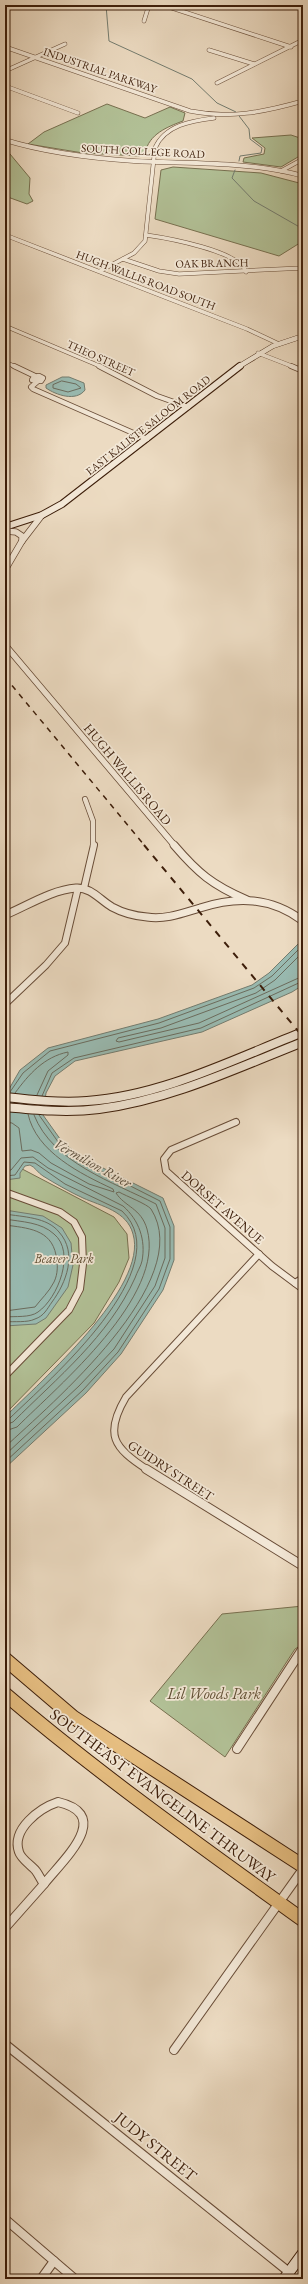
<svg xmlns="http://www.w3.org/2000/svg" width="308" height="2284" font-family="'EB Garamond',serif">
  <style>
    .green { fill: #b2c197; stroke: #787050 }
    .water { fill: #99bbb2; stroke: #747c6f }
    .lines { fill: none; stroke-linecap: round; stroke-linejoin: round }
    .shore { stroke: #6b6c5e; stroke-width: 1 }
    .stream { stroke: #747c6f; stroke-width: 1 }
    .minor-far3-casing { stroke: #694d38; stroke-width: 4.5 }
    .minor-far2-casing { stroke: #694d38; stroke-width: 6 }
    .minor-far1-casing { stroke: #694d38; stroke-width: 8 }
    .minor-casing { stroke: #694d38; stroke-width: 10 }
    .tertiary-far2-casing { stroke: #694d38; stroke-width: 5 }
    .tertiary-far1-casing { stroke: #694d38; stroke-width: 7 }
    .tertiary-casing { stroke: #694d38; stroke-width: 9 }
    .secondary-far3-casing { stroke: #3d1e0a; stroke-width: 5.5 }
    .secondary-far2-casing { stroke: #3d1e0a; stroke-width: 8 }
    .secondary-far1-casing { stroke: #3d1e0a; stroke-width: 10 }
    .secondary-casing { stroke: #3d1e0a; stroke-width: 12 }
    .trunk-casing { stroke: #3d1e0a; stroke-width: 15 }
    .minor-far3 { stroke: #f3e8d7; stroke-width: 3.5 }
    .minor-far2 { stroke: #f3e8d7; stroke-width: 4.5 }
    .minor-far1 { stroke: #f3e8d7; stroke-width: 6 }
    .minor { stroke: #f3e8d7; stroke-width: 8 }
    .tertiary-far2 { stroke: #f3e8d7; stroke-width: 4 }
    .tertiary-far1 { stroke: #f3e8d7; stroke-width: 5.5 }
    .tertiary { stroke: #f3e8d7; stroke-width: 7 }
    .secondary-far3 { stroke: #f3e8d7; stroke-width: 4.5 }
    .secondary-far2 { stroke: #f3e8d7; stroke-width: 6 }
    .secondary-far1 { stroke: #f3e8d7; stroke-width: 8 }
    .secondary { stroke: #f3e8d7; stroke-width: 10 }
    .trunk { stroke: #e6be81; stroke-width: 13 }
    .rail-far1 { stroke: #3d1e0a; stroke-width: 1.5; stroke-dasharray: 5.5 5.5; stroke-linecap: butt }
    .rail { stroke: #3d1e0a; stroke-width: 2; stroke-dasharray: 7 7; stroke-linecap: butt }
    .labels { text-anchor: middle; stroke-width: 3.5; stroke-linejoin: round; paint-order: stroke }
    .far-street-label { font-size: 11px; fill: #3d1e0a; stroke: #f3e8d7 }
    .street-label { font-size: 13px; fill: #3d1e0a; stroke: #f3e8d7 }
    .park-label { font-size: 13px; font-style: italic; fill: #604f34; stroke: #f3e8d7 }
    .water-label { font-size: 14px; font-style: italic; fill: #594d3c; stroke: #f3e8d7 }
    .near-park-label { font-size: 16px; font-style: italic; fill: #604f34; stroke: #f3e8d7 }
    .near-street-label { font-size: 16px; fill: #3d1e0a; stroke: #f3e8d7 }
  </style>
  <rect width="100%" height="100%" fill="#ecdbc2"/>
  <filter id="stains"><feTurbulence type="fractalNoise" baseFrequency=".005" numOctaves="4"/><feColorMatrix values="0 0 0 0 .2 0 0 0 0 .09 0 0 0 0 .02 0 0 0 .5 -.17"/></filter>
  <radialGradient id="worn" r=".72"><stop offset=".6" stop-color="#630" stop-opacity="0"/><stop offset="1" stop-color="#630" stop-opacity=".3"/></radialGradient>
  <g class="green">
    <path d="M107,104L145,118L170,107L185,113L183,121C167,127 149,134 145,153L139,156L83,153L28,144L44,132Z"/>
    <path d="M291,135L303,139V154L281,167L243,162L244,158L264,154L265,148L252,138Z"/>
    <path d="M5,148L30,178L29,194L33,201L27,204L5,196Z"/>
    <path d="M173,167L261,173L303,184V241L279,256L155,219L161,170Z"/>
    <path d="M5,1160L114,1217L127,1234L129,1258L119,1282L94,1323L5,1414Z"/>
    <path d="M303,1606V1644L295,1649L225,1757L150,1701L222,1614Z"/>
  </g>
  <g class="water">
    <path d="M62,377H69L84,383L85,390C76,402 56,395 46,388V385Z"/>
    <path d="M303,939V985L292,992L202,1032L75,1061L55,1076L46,1093L43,1115L63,1143L87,1160L163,1198L174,1226V1260L163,1290L121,1354L86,1393L5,1468V1417C40,1382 149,1287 133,1234C127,1211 101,1206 83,1198C70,1192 56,1184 43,1176C38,1173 35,1167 30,1165L25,1166L20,1173V1178L5,1180V1148L8,1141L5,1129V1096L20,1070L48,1048L158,1019L252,985L269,973Z"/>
    <path d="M5,1210L43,1216L62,1228L71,1243L73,1265L68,1287L46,1318L36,1324L5,1326Z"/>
  </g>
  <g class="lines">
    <g class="shore">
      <path d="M62,381L76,384L81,388L68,392L53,388V385Z"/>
      <path d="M303,952L275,980L256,993L161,1028L118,1038L116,1041L119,1042L199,1023L303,976"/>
      <path d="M10,1092L23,1073L50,1051L159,1023L254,988L272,976L303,945"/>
      <path d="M15,1093C29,1074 44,1057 68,1052V1055L48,1071L37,1095"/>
      <path d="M42,1096L52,1073L74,1058L201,1028L303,981"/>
      <path d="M5,1122L12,1123L19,1128L22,1151L31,1150L39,1153L51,1163L89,1184L114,1192L113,1189C81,1174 36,1152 28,1114"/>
      <path d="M5,1171L11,1170L21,1158L33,1157L48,1168L123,1206C139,1220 146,1240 142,1261C141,1266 137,1272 135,1278C109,1336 57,1378 13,1422L5,1425"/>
      <path d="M5,1176L15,1175L24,1162L35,1163L65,1184L122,1211C181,1267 48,1381 10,1418L5,1420"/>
      <path d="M5,1214C23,1217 47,1217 59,1232C78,1253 66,1283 52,1302C47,1309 44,1316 35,1319C27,1323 14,1321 5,1322"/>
      <path d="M5,1219C22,1222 41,1222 54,1234C76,1252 58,1298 38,1312C30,1318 15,1316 5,1317"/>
      <path d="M5,1225C27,1228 51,1229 56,1255C58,1264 58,1274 54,1282C49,1292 41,1299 35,1307L5,1311"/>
      <path d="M5,1431L17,1427C59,1385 166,1296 147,1229C141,1208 125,1207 116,1193L119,1192C126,1196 147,1204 151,1209C197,1281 51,1404 5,1447"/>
      <path d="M5,1455L79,1386L114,1349L155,1286L165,1258V1228L156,1204C113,1182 53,1163 34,1115"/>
      <path d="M5,1462L83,1390L118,1352L159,1289L170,1259V1227L160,1201L85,1163L61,1146L39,1115"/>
    </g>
    <g class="stream">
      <path d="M106,5L109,41L192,79L217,103L236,112L249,129L250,139L262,148L261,153L240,156L239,161"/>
      <path d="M235,170L232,178L254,201L303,229"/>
    </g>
    <defs>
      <g id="minor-far3">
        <path d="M163,5L291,47"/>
        <path d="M144,21L149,5"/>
        <path d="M5,47L190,111C230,119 264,112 303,101"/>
        <path d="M209,50L254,64"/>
        <path d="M5,71L65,44"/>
        <path d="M217,83L303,40"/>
        <path d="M5,86L78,113"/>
        <path d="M281,171L303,159"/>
        <path d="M5,235L247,329L279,344"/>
        <path d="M146,235C167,238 240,251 246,272"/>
        <path d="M123,259L159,271L179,274L303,268"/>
        <path d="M100,271L134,253L145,241L155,148C165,125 191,121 214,118"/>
        <path d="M5,326L102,367"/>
        <path d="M258,353L294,367"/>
        <path d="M5,362L16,367"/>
      </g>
      <g id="minor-far2">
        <path d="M14,366L35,376"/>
        <path d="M99,366L157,396L188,407"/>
        <path d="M291,366L303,371"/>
        <path d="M39,376L43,378L41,381L32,380L34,377Z"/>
        <path d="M38,381L31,387L33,389L147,439"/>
        <path d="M85,799L93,821V846"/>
      </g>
      <g id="minor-far1">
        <path d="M84,888L94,845"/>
        <path d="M5,1004L46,965L65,943L78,888"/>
        <path d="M236,1122L171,1150L164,1159L166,1171L272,1266L303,1289"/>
        <path d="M5,1192L60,1212L74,1222L82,1237L83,1264L80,1289L69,1310L5,1376"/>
        <path d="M295,1283L303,1278"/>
        <path d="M148,1470C113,1448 104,1434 126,1397L259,1254"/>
      </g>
      <g id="minor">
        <path d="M146,1469L303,1566"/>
        <path d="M237,1749L303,1648"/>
        <path d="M58,1802C114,1815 63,1860 44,1884C41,1880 39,1875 36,1871C31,1865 21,1859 19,1852C11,1829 40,1808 58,1802Z"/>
        <path d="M5,1928L44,1884"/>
        <path d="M5,2044L289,2272"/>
        <path d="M174,2050L303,1869"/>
        <path d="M5,2219L75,2279"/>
        <path d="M41,2279L54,2261"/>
      </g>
      <path id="tertiary-far2" d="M5,140C47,153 90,158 134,161C190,164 248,161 303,176"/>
      <g id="tertiary-far1">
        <path d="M5,531L16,532L22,536V541"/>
        <path d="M5,570L22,541L42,515"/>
        <path d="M5,645L175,846"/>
      </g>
      <g id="tertiary">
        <path d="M174,845C198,873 212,885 247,900"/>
        <path d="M5,915C27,906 51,890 76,888C91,887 100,900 112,907C123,913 135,916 147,917C165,920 183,913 200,908C237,896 271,897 303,921"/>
      </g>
      <path id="secondary-far3" d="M238,367L273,346L303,336"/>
      <path id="secondary-far2" d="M5,527L42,515L62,504L240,366"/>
      <g id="secondary-far1">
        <path d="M5,1097C32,1100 60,1103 87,1101C162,1096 234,1059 303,1032"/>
        <path d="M5,1107C36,1110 68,1113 99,1109C170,1100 237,1068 303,1042"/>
      </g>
      <path id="secondary" d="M284,2279L303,2253"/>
      <g id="trunk">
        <path d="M5,1659L73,1717L303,1866"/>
        <path d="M5,1694C100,1775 202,1847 303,1920"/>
      </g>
    </defs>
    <use href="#minor-far3" class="minor-far3-casing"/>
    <use href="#minor-far2" class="minor-far2-casing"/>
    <use href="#minor-far1" class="minor-far1-casing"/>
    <use href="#minor" class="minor-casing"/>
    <use href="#tertiary-far2" class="tertiary-far2-casing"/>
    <use href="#tertiary-far1" class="tertiary-far1-casing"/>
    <use href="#tertiary" class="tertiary-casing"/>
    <use href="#secondary-far3" class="secondary-far3-casing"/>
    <use href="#secondary-far2" class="secondary-far2-casing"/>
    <use href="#secondary-far1" class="secondary-far1-casing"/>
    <use href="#secondary" class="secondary-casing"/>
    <use href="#trunk" class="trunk-casing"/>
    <use href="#minor-far3" class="minor-far3"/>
    <use href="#minor-far2" class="minor-far2"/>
    <use href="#minor-far1" class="minor-far1"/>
    <use href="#minor" class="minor"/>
    <use href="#tertiary-far2" class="tertiary-far2"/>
    <use href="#tertiary-far1" class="tertiary-far1"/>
    <use href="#tertiary" class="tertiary"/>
    <use href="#secondary-far3" class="secondary-far3"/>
    <use href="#secondary-far2" class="secondary-far2"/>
    <use href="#secondary-far1" class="secondary-far1"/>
    <use href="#secondary" class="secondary"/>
    <use href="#trunk" class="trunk"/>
    <path class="rail-far1" d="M5,677L145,846"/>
    <path class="rail" d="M144,845L303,1037"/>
  </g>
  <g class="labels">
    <g class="far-street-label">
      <text transform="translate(100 70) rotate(19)" y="4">INDUSTRIAL PARKWAY</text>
      <text transform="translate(143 151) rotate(3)" y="4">SOUTH COLLEGE ROAD</text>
      <text transform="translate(212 263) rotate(-1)" y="4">OAK BRANCH</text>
      <text transform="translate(146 280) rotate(21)" y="4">HUGH WALLIS ROAD SOUTH</text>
      <text transform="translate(101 358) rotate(24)" y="4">THEO STREET</text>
      <text transform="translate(148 425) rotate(-38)" y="4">EAST KALISTE SALOOM ROAD</text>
    </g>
    <g class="street-label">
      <text transform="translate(128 774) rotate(50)" y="5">HUGH WALLIS ROAD</text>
      <text transform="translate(223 1207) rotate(41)" y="5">DORSET AVENUE</text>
      <text transform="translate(171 1470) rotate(33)" y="5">GUIDRY STREET</text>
    </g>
    <g class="park-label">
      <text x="64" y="1263">Beaver Park</text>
    </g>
    <g class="water-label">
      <text transform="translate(93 1163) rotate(29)" y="5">Vermilion River</text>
    </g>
    <g class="near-park-label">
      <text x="214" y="1699">Lil Woods Park</text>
    </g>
    <g class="near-street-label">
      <text transform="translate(163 1795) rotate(37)" y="6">SOUTHEAST EVANGELINE THRUWAY</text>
      <text transform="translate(156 2146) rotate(39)" y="6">JUDY STREET</text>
    </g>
  </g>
  <rect width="308" height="2284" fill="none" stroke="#ecdbc2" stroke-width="20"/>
  <rect x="6" y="6" width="296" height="2272" fill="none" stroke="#3d1e0a" stroke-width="2"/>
  <rect x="10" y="10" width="288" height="2264" fill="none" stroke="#3d1e0a"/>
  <rect width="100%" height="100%" filter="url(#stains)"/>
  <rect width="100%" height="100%" fill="url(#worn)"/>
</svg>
